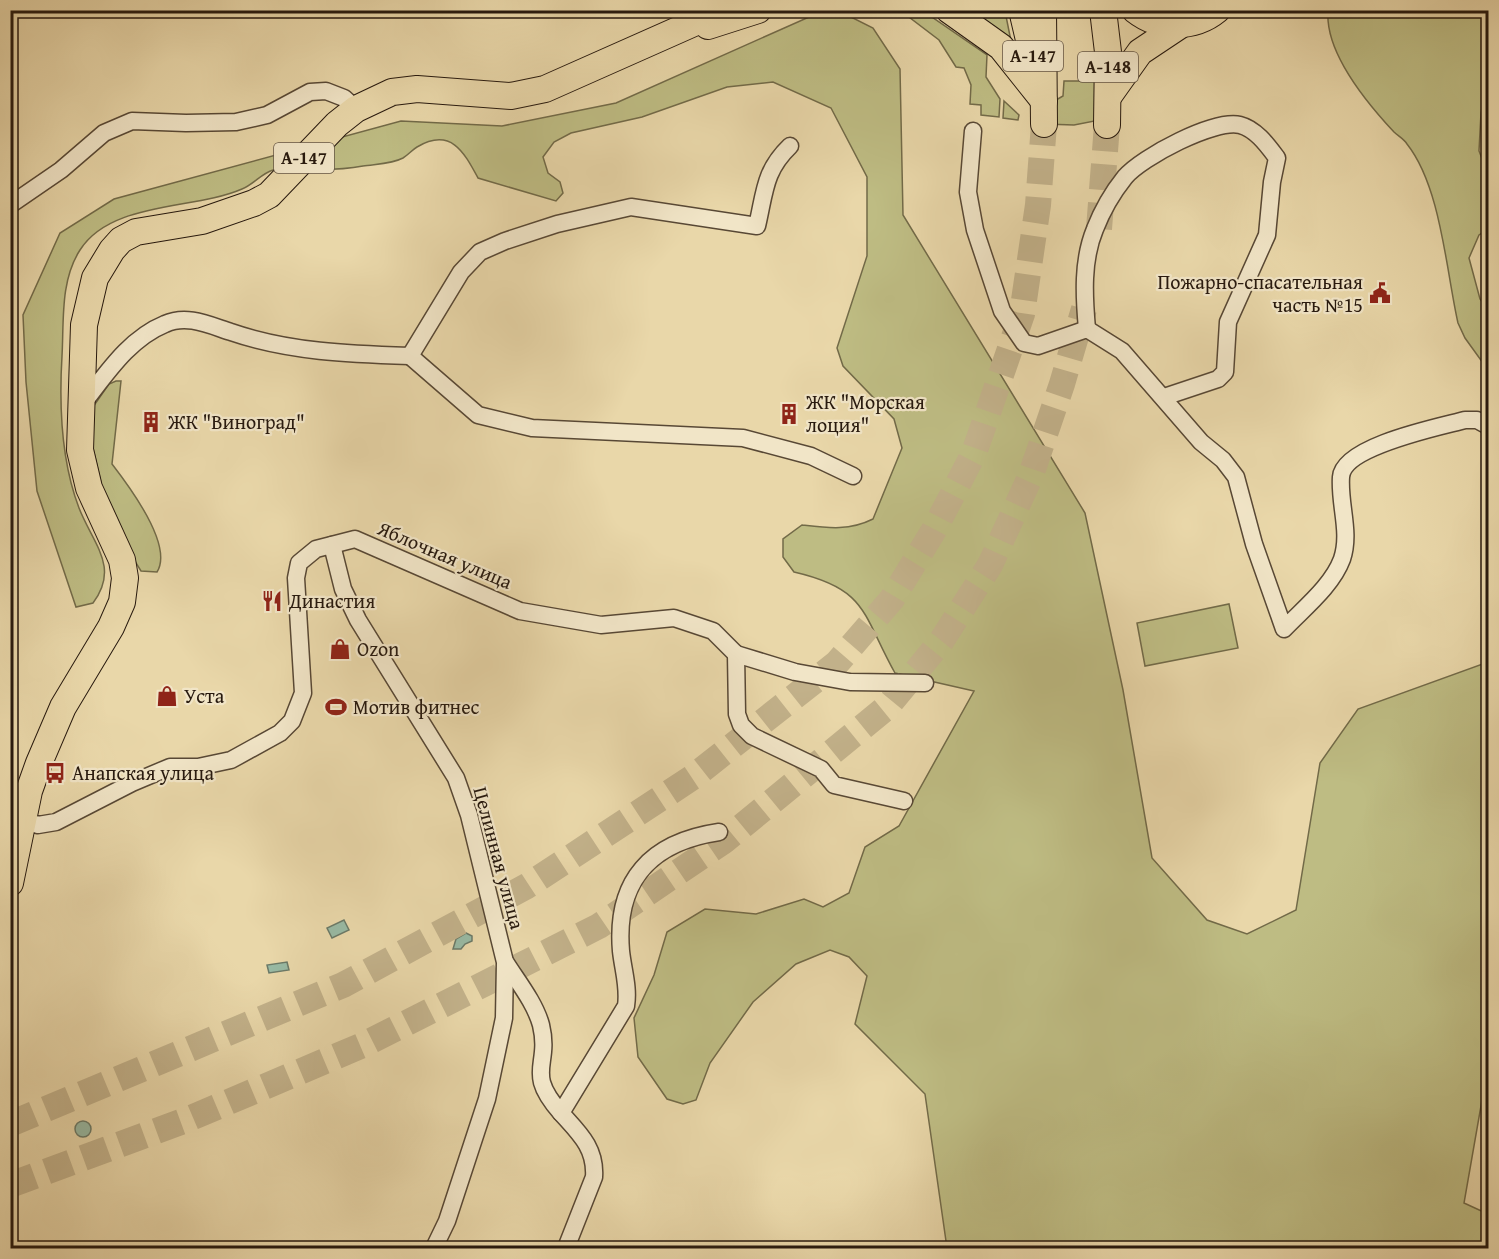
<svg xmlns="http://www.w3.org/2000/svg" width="1499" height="1259" font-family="'Gentium Book Plus',serif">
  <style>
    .green { fill: #bebc83; stroke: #726a48; stroke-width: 1.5 }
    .water { fill: #98baa4; stroke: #6b7a68; stroke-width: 1.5 }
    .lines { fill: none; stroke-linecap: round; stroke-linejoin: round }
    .primary-tunnel { stroke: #c2b18a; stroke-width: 26; stroke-dasharray: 26 13; stroke-linecap: butt }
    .street-casing { stroke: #584835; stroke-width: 19 }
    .primary-casing { stroke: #27190e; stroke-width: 28 }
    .street { stroke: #f1e5c7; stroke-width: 16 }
    .primary { stroke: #e9d7a9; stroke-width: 26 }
    .labels { text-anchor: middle; stroke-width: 4.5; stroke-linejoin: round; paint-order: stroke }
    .shield { fill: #f1e5c7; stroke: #645646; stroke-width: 1.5 }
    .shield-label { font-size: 18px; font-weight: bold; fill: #27190e }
    .poi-label { font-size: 20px; fill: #27190e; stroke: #f1e5c7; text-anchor: start }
    .street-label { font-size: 20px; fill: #27190e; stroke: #f1e5c7 }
  </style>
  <rect width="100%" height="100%" fill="#e9d7a9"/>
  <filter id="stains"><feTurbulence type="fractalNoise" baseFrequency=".00333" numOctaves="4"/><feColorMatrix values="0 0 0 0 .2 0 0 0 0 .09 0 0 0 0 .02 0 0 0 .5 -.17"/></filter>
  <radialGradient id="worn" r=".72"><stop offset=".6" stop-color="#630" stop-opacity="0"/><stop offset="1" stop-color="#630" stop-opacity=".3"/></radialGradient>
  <g class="green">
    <path d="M1482,10L1488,12V75L1481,113L1479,151L1488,174V229L1479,235L1469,258L1480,299L1488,310V370L1465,338L1458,323C1446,270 1441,187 1407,144C1404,139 1398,136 1394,132C1367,103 1325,52 1328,11Z"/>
    <path d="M901,11H931L935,13L932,17L987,55L986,77L1000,99L999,117L981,115V105L970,104L971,85L964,68L956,67L939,40Z"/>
    <path d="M963,11H1005L1011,41Z"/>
    <path d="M843,13L873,28L900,69L903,215L1085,513L1123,690L1152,858L1207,920L1247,934L1296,910L1320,763L1358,709L1488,662V1091L1482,1100L1464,1203L1488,1214V1248H947L925,1094L855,1024L867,976L849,957L830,950L796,964L753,1002L710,1063L696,1100L683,1104L667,1099L638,1057L634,1018L654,975L667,932L705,909L756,914L804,899L823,907L849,893L865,847L899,826L974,691L895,673C862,614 868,589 794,572L783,557V539L802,525C828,528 849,531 873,519L902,448L894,419L843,366L837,348L867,256V177L831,108L773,82L727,87L642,117L571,133L554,142L543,157L548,173L560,182L563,193L556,201L478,178C464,152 451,127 417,147C412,150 408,155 403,158C392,164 375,164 363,166C342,170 321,170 300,169C292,169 280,167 273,170C262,173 253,185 242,189C194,210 111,201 80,250C60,281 64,321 62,356C59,406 61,461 79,508C93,544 120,567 93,603L76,607L37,491L26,382L23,315L60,233L114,199L401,121L502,126L616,103L809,17Z"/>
    <path d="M1064,81H1095L1105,119L1074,125L1044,124V107L1063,96Z"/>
    <path d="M1004,101L1019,115L1018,120L1003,118Z"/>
    <path d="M116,381H121L112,464C129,486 174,545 157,572L141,571L136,563L102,487L89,431L88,414L109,384Z"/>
    <path d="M1229,604L1238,648L1145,666L1137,623Z"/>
  </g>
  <g class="water">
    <path d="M344,920L349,930L332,938L327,928Z"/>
    <path d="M466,933L472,936V941L465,944L461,949H453L456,939Z"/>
    <path d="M287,962L289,970L269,973L267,965Z"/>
    <circle cx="83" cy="1129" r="8"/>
  </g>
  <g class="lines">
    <g class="primary-tunnel">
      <path d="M1099,229L1107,125"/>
      <path d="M10,1124L343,985L527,886L693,777L837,663L892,599L934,530L974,453L1022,314L1038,205L1044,124"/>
      <path d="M10,1185L186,1120L363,1045L599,926L724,841L887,707L942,640L990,565L1031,475L1062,384L1084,309"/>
    </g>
    <defs>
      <g id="street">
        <path d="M973,131L968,192L975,230L1002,311L1024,343L1038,346L1087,329L1122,351L1201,442L1223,460L1236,477L1254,544L1284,629C1304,608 1332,586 1342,559C1351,532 1339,505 1341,477C1343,446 1439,427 1465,420H1477L1488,426"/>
        <path d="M10,205L61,170L104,133L132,121L186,123L236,122L267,115L310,92L326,91L344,98L356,109"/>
        <path d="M1087,329C1084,296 1082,260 1095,229C1102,211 1113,192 1125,177C1142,157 1214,119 1240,125C1256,129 1268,146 1277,158L1272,182L1267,235L1228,322L1225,372L1218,379L1164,397"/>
        <path d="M410,356L478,415L532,428L743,438L811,456L853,476"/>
        <path d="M81,406C105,376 128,339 165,324C187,314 209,325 231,332C289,352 350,354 410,356L461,272L480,252L505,241L557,224L631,207L757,226C765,192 764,171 790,146"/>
        <path d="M332,545L343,589L358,620L456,778L469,815L505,962L504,1018L487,1099L447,1221L434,1248"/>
        <path d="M736,654L795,672L850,682L925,683"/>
        <path d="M10,817L38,825L56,822L132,783L170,767H198L231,760L280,733L292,721L303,693L296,578L299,563L316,549L355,539L520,611L601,625L674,618L713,631L736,654L737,714L741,725L752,736L821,769L834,785L904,801"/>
        <path d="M506,963C518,982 535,1003 541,1025C551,1067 524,1071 561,1113"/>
        <path d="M566,1248L594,1177C596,1148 579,1133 561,1113L626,1006C629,987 623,970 621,951C615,880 651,842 719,832"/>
      </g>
      <g id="primary">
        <path d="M949,10L1001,47L1044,101"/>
        <path d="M1022,10L1033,57"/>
        <path d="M1043,10L1044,124"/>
        <path d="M1103,10L1108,52L1107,125"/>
        <path d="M1135,10C1159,29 1194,29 1217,10"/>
        <path d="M708,26L758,10"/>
        <path d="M1108,97L1140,52L1179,26"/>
        <path d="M10,883L29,791L39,763L63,707L111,627L122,602L125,578L122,560L89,488L80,450L84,325L95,278L112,250L121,240L136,232L202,221L254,203L269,195L337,124L356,109L392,92L417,89L511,96L545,89L723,10"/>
      </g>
    </defs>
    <use href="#street" class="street-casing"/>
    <use href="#primary" class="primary-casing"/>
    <use href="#street" class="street"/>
    <use href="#primary" class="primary"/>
  </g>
  <defs>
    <symbol id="civic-bare" viewBox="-9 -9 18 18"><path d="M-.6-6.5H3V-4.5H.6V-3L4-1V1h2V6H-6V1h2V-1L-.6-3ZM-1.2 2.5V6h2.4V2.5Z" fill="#8f2418" stroke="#f1e5c7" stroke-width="2.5" paint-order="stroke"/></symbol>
    <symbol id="building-bare" viewBox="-9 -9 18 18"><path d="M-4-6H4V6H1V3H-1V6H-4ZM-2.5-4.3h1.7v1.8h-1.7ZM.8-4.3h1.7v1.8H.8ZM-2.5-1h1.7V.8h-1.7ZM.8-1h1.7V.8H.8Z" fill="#8f2418" stroke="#f1e5c7" stroke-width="2.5" paint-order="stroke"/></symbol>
    <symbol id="restaurant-bare" viewBox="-9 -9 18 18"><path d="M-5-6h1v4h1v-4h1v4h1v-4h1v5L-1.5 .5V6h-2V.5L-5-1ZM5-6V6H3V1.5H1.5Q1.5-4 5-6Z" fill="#8f2418" stroke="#f1e5c7" stroke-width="2.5" paint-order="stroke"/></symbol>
    <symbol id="shop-bare" viewBox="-9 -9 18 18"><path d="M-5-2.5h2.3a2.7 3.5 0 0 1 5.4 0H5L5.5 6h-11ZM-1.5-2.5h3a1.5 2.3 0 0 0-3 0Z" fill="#8f2418" stroke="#f1e5c7" stroke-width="2.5" paint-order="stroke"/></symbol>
    <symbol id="stadium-bare" viewBox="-9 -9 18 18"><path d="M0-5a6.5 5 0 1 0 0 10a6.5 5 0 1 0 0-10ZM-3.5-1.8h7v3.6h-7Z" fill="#8f2418" stroke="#f1e5c7" stroke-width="2.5" paint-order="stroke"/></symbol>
    <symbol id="bus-bare" viewBox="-9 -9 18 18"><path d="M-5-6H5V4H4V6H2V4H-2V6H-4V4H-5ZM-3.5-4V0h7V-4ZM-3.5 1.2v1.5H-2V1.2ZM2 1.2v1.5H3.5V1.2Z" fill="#8f2418" stroke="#f1e5c7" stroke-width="2.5" paint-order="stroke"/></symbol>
  </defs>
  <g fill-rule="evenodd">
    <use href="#civic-bare" x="1365" y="278" width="30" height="30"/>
    <use href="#building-bare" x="774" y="399" width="30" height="30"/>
    <use href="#building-bare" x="136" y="407" width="30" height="30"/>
    <use href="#restaurant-bare" x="257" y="586" width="30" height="30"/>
    <use href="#shop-bare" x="325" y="634" width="30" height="30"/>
    <use href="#shop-bare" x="152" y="681" width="30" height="30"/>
    <use href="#stadium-bare" x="321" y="692" width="30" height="30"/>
    <use href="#bus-bare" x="40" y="758" width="30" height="30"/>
  </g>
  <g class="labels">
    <g class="shield">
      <rect x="1003" y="41" width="60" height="30" rx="4.5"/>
      <rect x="1078" y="52" width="60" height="30" rx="4.5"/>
      <rect x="274" y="143" width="60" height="30" rx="4.5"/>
    </g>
    <g class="shield-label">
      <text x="1033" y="62">А-147</text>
      <text x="1108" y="73">А-148</text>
      <text x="304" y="164">А-147</text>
    </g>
    <g class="poi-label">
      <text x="1363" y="289" text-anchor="end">Пожарно-спасательная<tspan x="1363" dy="23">часть №15</tspan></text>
      <text x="806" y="409">ЖК "Морская<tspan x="806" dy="23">лоция"</tspan></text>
      <text x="168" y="429">ЖК "Виноград"</text>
      <text x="289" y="608">Династия</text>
      <text x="357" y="656">Ozon</text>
      <text x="184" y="703">Уста</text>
      <text x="353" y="714">Мотив фитнес</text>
      <text x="72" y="780">Анапская улица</text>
    </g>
    <g class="street-label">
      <text transform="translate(445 555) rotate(23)" y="7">Яблочная улица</text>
      <text transform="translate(499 858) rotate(75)" y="7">Целинная улица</text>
    </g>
  </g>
  <rect width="1499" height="1259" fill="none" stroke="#e9d7a9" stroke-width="36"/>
  <rect x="12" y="12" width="1475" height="1235" fill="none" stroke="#27190e" stroke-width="3"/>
  <rect x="18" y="18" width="1463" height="1223" fill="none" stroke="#27190e" stroke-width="1.5"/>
  <rect width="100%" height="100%" filter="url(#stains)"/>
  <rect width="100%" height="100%" fill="url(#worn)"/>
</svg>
